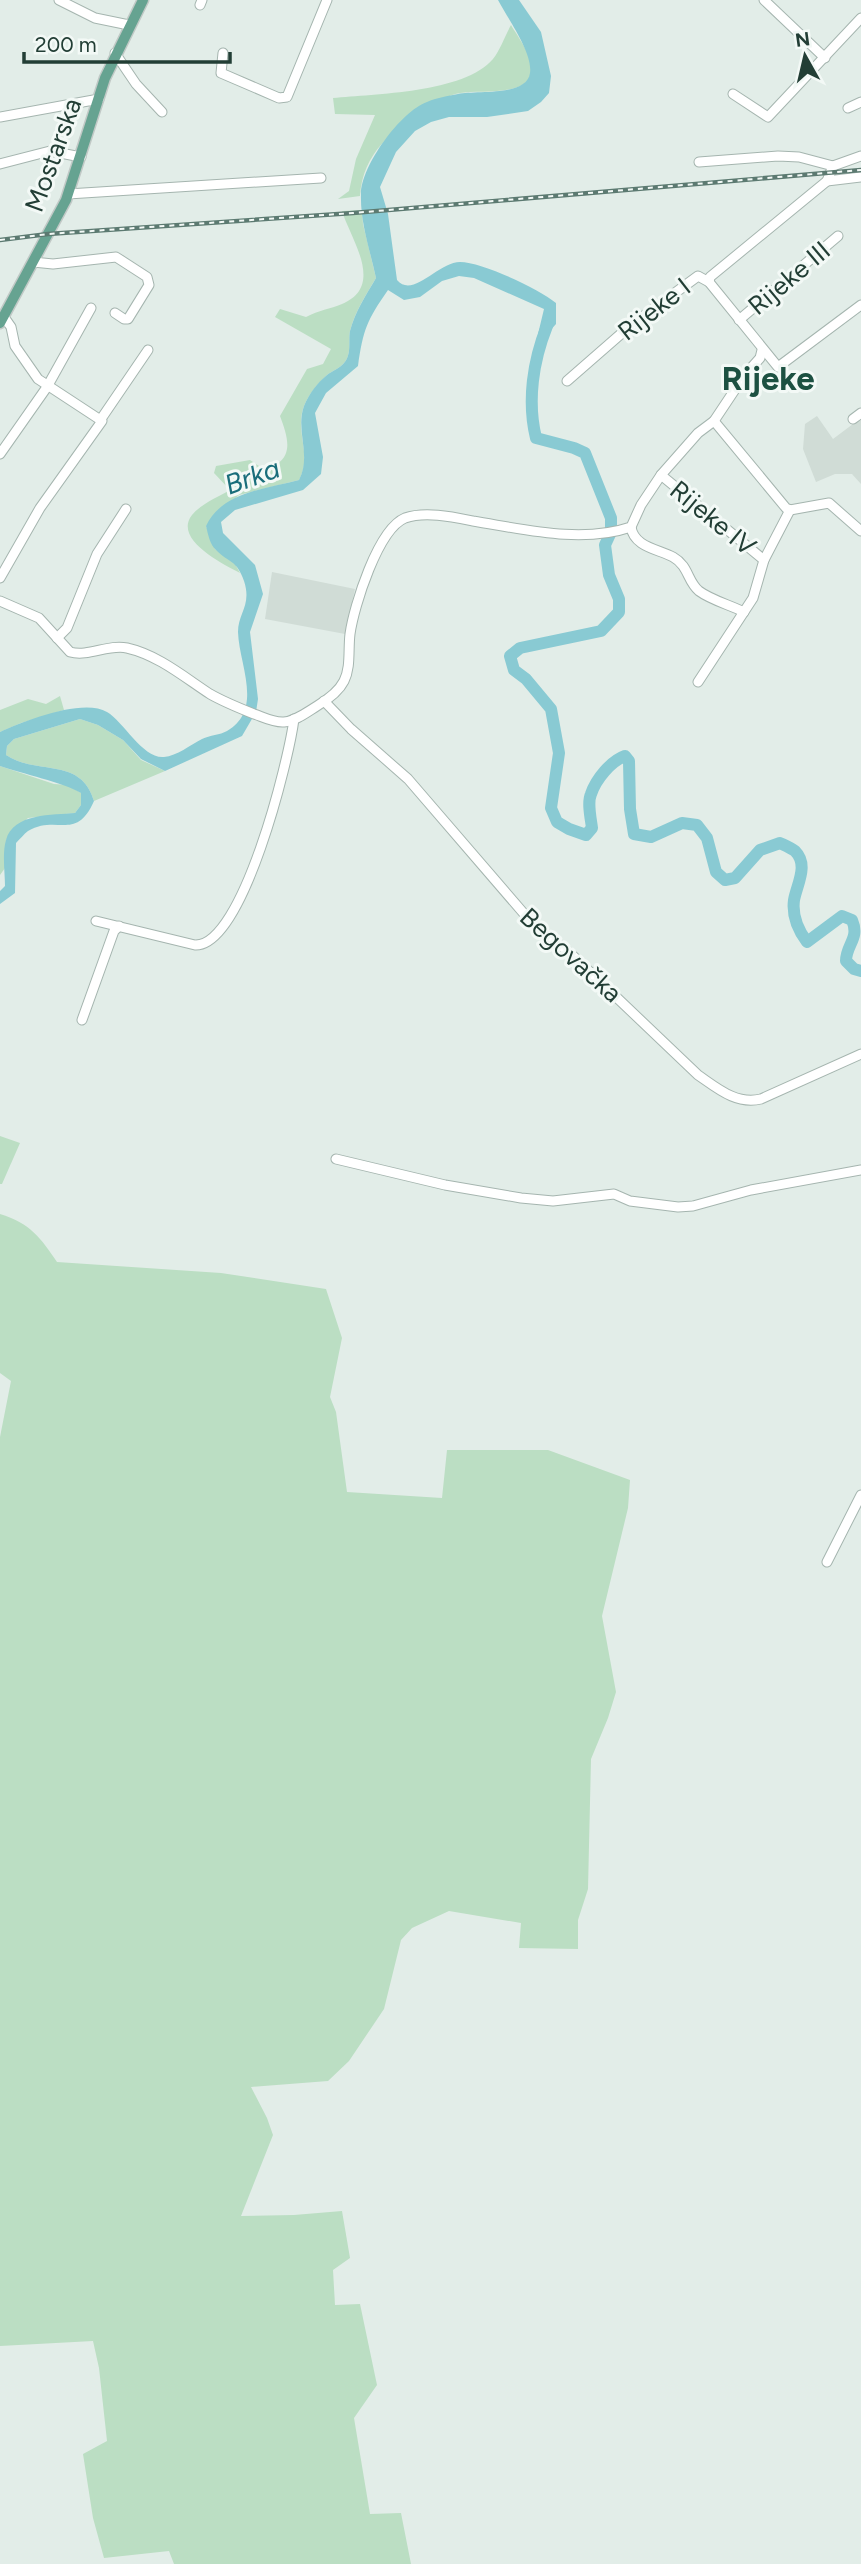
<svg xmlns="http://www.w3.org/2000/svg" width="861" height="2564" font-family="Figtree,sans-serif">
  <style>
    .built { fill: #d0dcd6 }
    .green { fill: #bbdec3 }
    .water { fill: #89cad3 }
    .lines { fill: none; stroke-linecap: round; stroke-linejoin: round }
    .river { stroke: #89cad3; stroke-width: 12 }
    .minor-casing { stroke: #a5b5af; stroke-width: 11 }
    .major-casing { stroke: #c1c9c6; stroke-width: 13 }
    .minor { stroke: #fff; stroke-width: 9 }
    .major { stroke: #66a391; stroke-width: 10 }
    .rail-casing { stroke: #5c7a71; stroke-width: 4.5 }
    .rail { stroke: #f3f9f6; stroke-width: 2; stroke-dasharray: 5; stroke-linecap: butt }
    .labels { text-anchor: middle; stroke-width: 6; stroke-linejoin: round; paint-order: stroke }
    .street-label { font-size: 26px; fill: #223e35; stroke: #f3f9f6 }
    .water-label { font-size: 28px; font-style: italic; fill: #1a6e7b; stroke: #f3f9f6 }
    .district-label { font-size: 33px; font-weight: bold; fill: #1d5142; stroke: #f3f9f6 }
  </style>
  <rect width="100%" height="100%" fill="#e2ede8"/>
  <g class="built">
    <path d="M817,416L833,439L861,418V484L852,474H835L816,482L803,449L805,424Z"/>
    <path d="M272,572L355,589L345,634L265,619Z"/>
  </g>
  <g class="green">
    <path d="M511,25C519,39 539,63 528,80C517,95 477,90 460,93C447,95 437,103 426,110C392,130 363,153 360,196L338,199L349,191L356,159L375,115L335,114L333,98C374,94 464,93 493,59C500,50 505,36 511,25Z"/>
    <path d="M362,210L363,224L376,278C366,295 355,311 350,331C348,341 352,354 344,363C340,368 332,371 327,375C317,384 309,394 304,406C294,432 313,454 299,480L239,495L206,526L215,549L234,562L240,573C222,564 173,539 192,515C201,504 218,497 230,490L214,473L216,466L250,460L265,470C295,460 289,440 280,416L307,369L323,364L331,349L275,317L280,309L306,317C319,310 330,309 342,304C386,286 350,238 342,211Z"/>
    <path d="M60,696L64,710L21,723L0,732V710L28,699L46,704Z"/>
    <path d="M80,719L98,725L123,740L141,760L165,771L94,801C81,756 37,776 6,755L7,746L14,739Z"/>
    <path d="M0,766L54,784L68,785L81,793V805L75,813L28,818L6,840L5,868L0,875Z"/>
    <path d="M0,1136L20,1143L2,1184H0Z"/>
    <path d="M0,1214C30,1223 41,1238 57,1262L221,1273L326,1289L342,1338L330,1397L336,1412L347,1492L442,1498L447,1450H548L630,1480L628,1508L602,1616L616,1692L608,1718L591,1759L588,1889L578,1920V1949L519,1948L521,1923L449,1911L412,1928L401,1940L384,2009L349,2061L328,2081L251,2087L267,2118L273,2135L241,2216L294,2215L342,2211L350,2258L333,2270L335,2305L360,2304L377,2385L354,2418L370,2514L401,2513L411,2564H174L169,2551L104,2558L93,2518L83,2454L107,2441L99,2368L93,2341L0,2346V1437L11,1381L0,1373Z"/>
  </g>
  <path class="water" d="M498,0H519L541,32L551,76L549,93L541,102L528,111L487,117H449L431,122L415,131L396,152L380,187L388,214L397,280C413,299 438,262 460,262C482,262 539,289 556,303V324L541,341L538,334L544,309L474,278L459,276L442,281L420,297L404,300L388,290C367,320 363,330 358,366L326,393L315,413L323,457L321,474L303,490L235,510L221,522L223,533L255,565L263,594L250,632L258,699L256,712L242,736L165,771L141,759L123,740L98,725L80,719L14,739L7,746L6,755C37,776 81,756 94,801C76,842 57,814 28,831C24,834 20,839 16,843L15,893L0,904V891L5,886C5,872 2,854 6,840C13,813 53,815 75,813L81,805V793C62,782 23,774 0,766V732C24,721 83,698 107,712C124,722 143,759 164,757C177,756 190,745 202,739C210,735 220,735 227,731C264,709 239,665 238,632C238,613 252,605 244,581C237,560 229,563 216,550C210,545 208,534 206,526C222,492 265,489 299,480C312,455 295,431 304,406C309,394 317,383 327,375C332,371 340,368 344,363C352,354 348,341 350,331C355,312 366,295 376,278C370,250 360,222 361,194C361,166 401,111 427,102C436,98 448,96 458,94C475,90 527,97 530,73C533,53 508,19 498,0Z"/>
  <g class="lines">
    <path class="river" d="M547,326C533,361 527,401 536,438L574,448L585,453L611,518V532L605,545L609,575L619,599V612L601,631L520,648L510,656L514,670L526,679L551,709L559,753L551,808L557,822L569,829L586,835L592,828C591,819 587,803 591,794C596,779 611,761 625,756L629,761L630,809L634,834L651,837L682,823L697,825L707,838L716,872L725,880L735,878L760,850L780,843C784,845 791,848 795,851C809,865 797,884 794,900C792,915 798,930 807,942L842,916L852,920C860,939 846,944 846,961L854,969L861,971"/>
    <defs>
      <g id="minor">
        <path d="M59,0L95,18L129,25"/>
        <path d="M764,0L825,58"/>
        <path d="M200,5L202,0"/>
        <path d="M115,53L136,84L162,112"/>
        <path d="M223,53L221,73L279,98L287,97L327,0"/>
        <path d="M733,94L768,117L861,18"/>
        <path d="M848,108L861,102"/>
        <path d="M0,117L99,99"/>
        <path d="M699,162L778,156L799,157L833,166L861,156"/>
        <path d="M0,164L50,151L81,157"/>
        <path d="M827,181L861,177"/>
        <path d="M68,194L321,178"/>
        <path d="M33,262L53,264L116,257L147,277L149,285L128,319H124L115,313"/>
        <path d="M709,282L710,277L827,181L833,166"/>
        <path d="M739,320L838,236"/>
        <path d="M567,381L630,326L698,276L709,282L778,367L861,305"/>
        <path d="M101,419L148,350"/>
        <path d="M853,419L861,413"/>
        <path d="M714,421L786,508L790,510L829,503L861,531"/>
        <path d="M0,454L47,387L91,308"/>
        <path d="M661,475L764,560"/>
        <path d="M631,527C634,547 658,549 673,557C689,566 687,581 699,591C711,600 730,605 744,612"/>
        <path d="M0,578L40,508L102,421L38,379L15,346L11,327L4,317"/>
        <path d="M0,601L39,618L70,652C89,657 108,644 127,648C158,655 184,677 210,694C224,702 239,708 254,714C263,717 274,723 284,722C296,721 307,712 317,706C327,700 339,691 344,681C351,667 348,650 350,634C354,606 378,529 405,518C425,511 453,517 473,521C523,529 581,544 631,527L641,505L661,475L698,433L714,421L744,376L760,358L762,350"/>
        <path d="M57,638L67,628L97,554L126,509"/>
        <path d="M698,682L753,598L764,560L790,510"/>
        <path d="M324,701L351,729L408,779L532,923L570,953L698,1075C717,1088 736,1105 761,1099L861,1054"/>
        <path d="M96,921L195,945C243,947 289,759 294,719"/>
        <path d="M82,1020L114,931L119,926"/>
        <path d="M336,1159L445,1185L521,1198L553,1201L614,1194L630,1201L678,1207L693,1206L751,1190L861,1170"/>
        <path d="M827,1562L861,1495"/>
      </g>
      <path id="major" d="M0,323L66,200L105,78L143,0"/>
    </defs>
    <use href="#minor" class="minor-casing"/>
    <use href="#major" class="major-casing"/>
    <use href="#minor" class="minor"/>
    <use href="#major" class="major"/>
    <defs>
      <path id="rail" d="M0,240L48,234L353,213L861,170"/>
    </defs>
    <use href="#rail" class="rail-casing"/>
    <use href="#rail" class="rail"/>
  </g>
  <g class="labels">
    <g class="street-label">
      <text transform="translate(53 155) rotate(-70)" y="9">Mostarska</text>
      <text transform="translate(789 278) rotate(-40)" y="9">Rijeke III</text>
      <text transform="translate(654 309) rotate(-38)" y="9">Rijeke I</text>
      <text transform="translate(713 518) rotate(39)" y="9">Rijeke IV</text>
      <text transform="translate(571 955) rotate(42)" y="9">Begovačka</text>
    </g>
    <g class="water-label">
      <text transform="translate(252 476) rotate(-20)" y="10">Brka</text>
    </g>
    <g class="district-label">
      <text x="768" y="390">Rijeke</text>
    </g>
  </g>
  <g transform="translate(805 56) rotate(352)" stroke="#f3f9f6" stroke-width="5" paint-order="stroke">
  <path d="M0-5L12 26L0 18L-12 26Z" fill="#223e35"/>
  <text y="-10" font-size="19" font-weight="bold" text-anchor="middle" fill="#223e35">N</text>
  </g>
  <path d="M24 52v10h206v-10" fill="none" stroke="#223e35" stroke-width="3.5"/>
  <text x="35" y="52" font-size="21" fill="#223e35" stroke="#f3f9f6" stroke-width="5" paint-order="stroke">200 m</text>
</svg>
